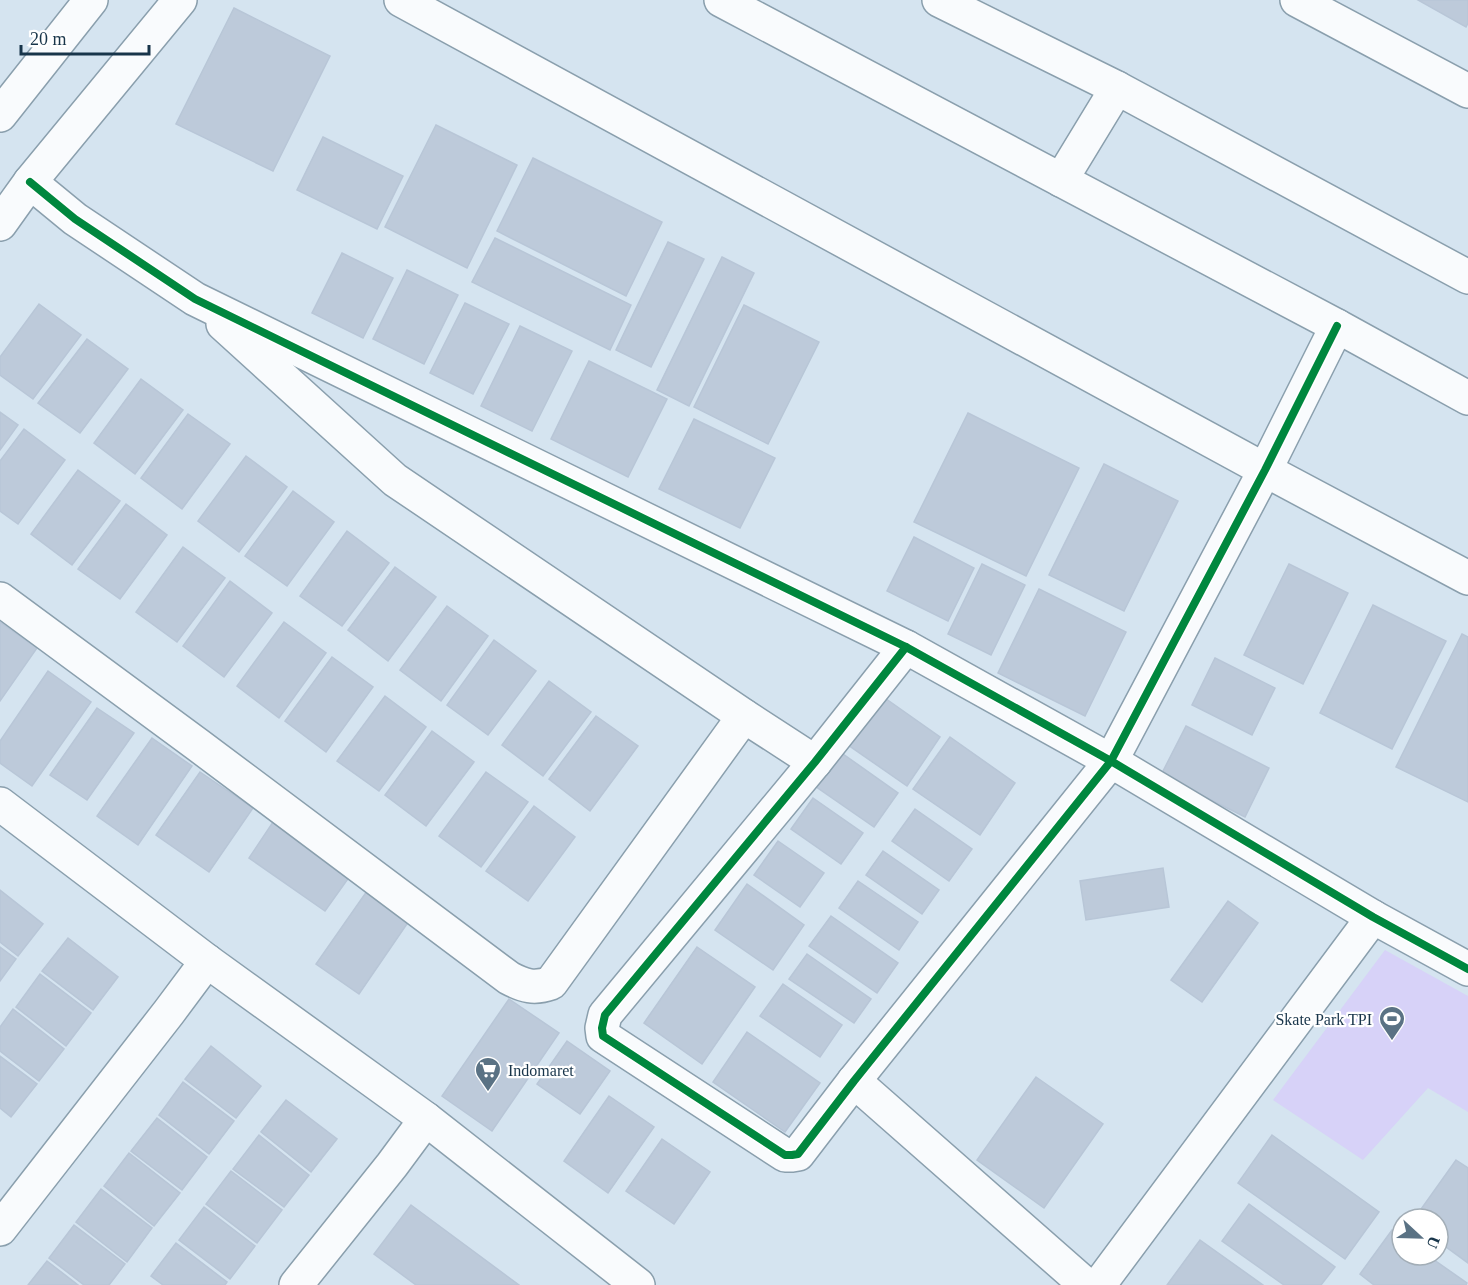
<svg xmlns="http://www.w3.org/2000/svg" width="1468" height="1285" font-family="'Times New Roman',serif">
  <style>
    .green { fill: #d7d2f8 }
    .building { fill: #bdcada; stroke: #b8c6d7; stroke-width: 1.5 }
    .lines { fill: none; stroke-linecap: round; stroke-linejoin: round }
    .street-casing { stroke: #8a9fad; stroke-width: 36 }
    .secondary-casing { stroke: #8a9fad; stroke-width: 36 }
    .street { stroke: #f9fbfd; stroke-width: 33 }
    .secondary { stroke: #f9fbfd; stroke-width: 33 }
    .cycleway-casing { stroke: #fff; stroke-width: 11 }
    .cycleway { stroke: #00873e; stroke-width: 8 }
    .labels { text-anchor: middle; stroke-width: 4.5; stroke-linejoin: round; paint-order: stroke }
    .poi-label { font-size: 16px; fill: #18354a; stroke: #fff; text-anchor: end }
  </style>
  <rect width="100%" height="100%" fill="#d5e4f0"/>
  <path class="green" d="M1385,950L1468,996V1112L1428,1088L1363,1160L1273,1100Z"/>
  <g class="building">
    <path d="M1418,0H1468V23L1466,27Z"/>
    <path d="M234,8L330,56L273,171L176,124Z"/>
    <path d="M436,125L517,165L467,268L385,227Z"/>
    <path d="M323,137L403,176L377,229L297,190Z"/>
    <path d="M533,158L662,222L626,296L497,231Z"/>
    <path d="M495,238L631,305L610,350L472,282Z"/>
    <path d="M668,242L704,259L651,367L616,350Z"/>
    <path d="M342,253L393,278L363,338L312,313Z"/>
    <path d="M722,257L754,273L689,406L657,390Z"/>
    <path d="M407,270L458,295L424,364L373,339Z"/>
    <path d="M465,303L509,324L473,394L430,373Z"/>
    <path d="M39,304L81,335L33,399L0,375V357Z"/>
    <path d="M744,305L819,342L768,444L694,407Z"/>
    <path d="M520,326L572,351L532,431L481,406Z"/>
    <path d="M87,339L128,369L80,433L38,403Z"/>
    <path d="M589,361L667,399L628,477L551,439Z"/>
    <path d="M141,379L183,410L135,474L94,443Z"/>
    <path d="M0,412L18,425L0,450Z"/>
    <path d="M968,413L1079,468L1026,576L914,522Z"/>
    <path d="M188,414L230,444L182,509L141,478Z"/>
    <path d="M694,419L775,458L740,528L659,489Z"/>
    <path d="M24,429L65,460L18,524L0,511V461Z"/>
    <path d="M246,456L287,487L239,552L198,521Z"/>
    <path d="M1104,464L1178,501L1124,611L1049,575Z"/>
    <path d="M78,470L120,501L72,565L31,534Z"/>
    <path d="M293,491L334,522L287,586L245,556Z"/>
    <path d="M126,504L167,535L120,599L78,569Z"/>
    <path d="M347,531L389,563L342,626L300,596Z"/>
    <path d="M914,537L974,568L948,621L887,591Z"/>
    <path d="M183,547L225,578L177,642L136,612Z"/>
    <path d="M982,564L1025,585L991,655L948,634Z"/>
    <path d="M1289,564L1348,593L1303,684L1244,655Z"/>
    <path d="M395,567L436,597L388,661L348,630Z"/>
    <path d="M230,581L272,613L224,677L183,646Z"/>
    <path d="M1039,589L1126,632L1085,716L998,673Z"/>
    <path d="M1373,605L1446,641L1392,749L1320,713Z"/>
    <path d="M447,606L488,636L441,701L400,670Z"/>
    <path d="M0,622L37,648L0,701Z"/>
    <path d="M284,622L326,653L279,718L237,686Z"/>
    <path d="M1462,634L1468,637V802L1396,767Z"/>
    <path d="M494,640L536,671L488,735L447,705Z"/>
    <path d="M332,657L373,687L326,752L285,721Z"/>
    <path d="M1215,658L1275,688L1252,735L1192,705Z"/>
    <path d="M48,671L91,702L32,786L0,763V741Z"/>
    <path d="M549,681L591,712L543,776L502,745Z"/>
    <path d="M385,696L426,727L379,791L337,761Z"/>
    <path d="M882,696L940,737L907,786L848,745Z"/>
    <path d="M97,708L134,733L87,800L50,775Z"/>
    <path d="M596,716L638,746L590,811L549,779Z"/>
    <path d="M1186,726L1269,768L1245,817L1161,775Z"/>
    <path d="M432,731L474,762L426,826L385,795Z"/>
    <path d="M950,737L1015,783L980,835L913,789Z"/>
    <path d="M152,738L192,766L138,845L97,816Z"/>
    <path d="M836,749L898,793L874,827L812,784Z"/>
    <path d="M200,772L253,808L209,872L156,835Z"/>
    <path d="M486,772L528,802L481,867L439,836Z"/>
    <path d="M813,798L863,833L841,864L791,829Z"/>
    <path d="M534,806L575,837L528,901L486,871Z"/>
    <path d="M915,809L972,849L949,881L892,841Z"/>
    <path d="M273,822L350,876L325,911L249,858Z"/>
    <path d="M778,841L824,873L800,907L754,875Z"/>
    <path d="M883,851L939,890L922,914L866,875Z"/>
    <path d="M1163,868L1169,907L1086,920L1080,881Z"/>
    <path d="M858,881L918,922L899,950L839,908Z"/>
    <path d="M747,884L804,925L773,970L715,930Z"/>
    <path d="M0,890L43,924L18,956L0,942Z"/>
    <path d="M367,891L409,921L359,994L316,964Z"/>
    <path d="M1228,901L1258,923L1202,1002L1171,980Z"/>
    <path d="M831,916L898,963L877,993L809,946Z"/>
    <path d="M68,938L118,977L93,1010L42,971Z"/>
    <path d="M0,947L16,959L0,981Z"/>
    <path d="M697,947L755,987L702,1064L644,1023Z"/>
    <path d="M807,954L871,999L854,1023L789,979Z"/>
    <path d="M40,974L91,1013L66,1046L16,1007Z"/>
    <path d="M783,984L842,1025L820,1057L760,1016Z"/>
    <path d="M509,999L559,1033L492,1131L442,1096Z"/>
    <path d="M13,1009L64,1049L39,1081L0,1051V1027Z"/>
    <path d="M747,1032L820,1083L785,1132L713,1082Z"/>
    <path d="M567,1041L610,1071L580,1114L537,1084Z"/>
    <path d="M211,1046L261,1086L236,1118L185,1079Z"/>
    <path d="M0,1056L37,1084L11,1117L0,1108Z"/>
    <path d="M1036,1077L1103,1124L1044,1208L977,1160Z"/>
    <path d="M183,1082L234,1121L209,1154L159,1115Z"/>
    <path d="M609,1096L654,1127L608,1193L564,1161Z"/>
    <path d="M286,1100L337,1139L311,1172L261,1132Z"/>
    <path d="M157,1118L207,1157L182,1190L131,1151Z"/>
    <path d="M259,1135L309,1175L284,1207L233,1169Z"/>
    <path d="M1272,1135L1379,1212L1345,1259L1238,1183Z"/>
    <path d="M662,1139L710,1172L674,1224L626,1191Z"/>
    <path d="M129,1153L180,1193L154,1226L104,1186Z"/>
    <path d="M1456,1160L1468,1168V1263L1438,1241V1219H1414Z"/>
    <path d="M231,1171L282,1210L257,1243L206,1204Z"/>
    <path d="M101,1189L152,1228L127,1262L76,1222Z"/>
    <path d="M1249,1204L1335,1267L1321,1285H1284L1222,1241Z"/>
    <path d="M411,1205L519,1285H416L374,1254Z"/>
    <path d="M204,1207L255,1246L230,1279L179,1240Z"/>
    <path d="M74,1225L125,1264L109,1285H84L49,1258Z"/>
    <path d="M1392,1230L1402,1237V1255H1427L1467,1283L1466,1285H1374L1360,1274Z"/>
    <path d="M1200,1240L1263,1285H1167Z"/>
    <path d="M176,1243L227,1282L225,1285H163L151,1276Z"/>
    <path d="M47,1261L78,1285H28Z"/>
  </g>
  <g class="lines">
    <defs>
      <g id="street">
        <path d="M401,0L1265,470L1468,578"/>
        <path d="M1297,0L1468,91"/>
        <path d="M0,115L91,0"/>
        <path d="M30,182L75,219L195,299L906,647L1111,761L1373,917L1468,969"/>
        <path d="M0,224L30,182L180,0"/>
        <path d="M223,324L395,480L744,716L815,762"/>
        <path d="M0,599L198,745L509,978C524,986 534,989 551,983L744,716"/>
        <path d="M906,647L815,762L605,1015L602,1028L603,1036L785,1155H792L798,1154L854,1081L1111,761L1265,470L1337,326"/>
        <path d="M0,804L207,961L426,1119L638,1285"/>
        <path d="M854,1081L1086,1285"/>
        <path d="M0,1229L169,1012L207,961"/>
        <path d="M296,1285L392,1165L426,1119"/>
        <path d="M1099,1285L1373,917"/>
      </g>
      <g id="secondary">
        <path d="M721,0L1337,326L1468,398"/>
        <path d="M939,0L1117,88L1468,277"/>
        <path d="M1061,180L1117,88"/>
      </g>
    </defs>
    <use href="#street" class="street-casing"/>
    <use href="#secondary" class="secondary-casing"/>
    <use href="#street" class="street"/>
    <use href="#secondary" class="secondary"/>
    <defs>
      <g id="cycleway">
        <path d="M30,182L75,219L195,299L906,647L1111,761L1373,917L1468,969"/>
        <path d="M906,647L815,762L605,1015L602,1028L603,1036L785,1155H792L798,1154L854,1081L1111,761L1265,470L1337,326"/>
      </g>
    </defs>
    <use href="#cycleway" class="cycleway-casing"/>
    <use href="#cycleway" class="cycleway"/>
  </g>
  <defs>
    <symbol id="stadium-pin" viewBox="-11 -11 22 30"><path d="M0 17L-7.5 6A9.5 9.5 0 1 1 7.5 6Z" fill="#5a7284" stroke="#fff"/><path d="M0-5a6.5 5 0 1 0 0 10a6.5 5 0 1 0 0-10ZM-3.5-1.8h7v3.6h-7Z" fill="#fff"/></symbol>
    <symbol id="supermarket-pin" viewBox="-11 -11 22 30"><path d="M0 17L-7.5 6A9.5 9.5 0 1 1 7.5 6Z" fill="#5a7284" stroke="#fff"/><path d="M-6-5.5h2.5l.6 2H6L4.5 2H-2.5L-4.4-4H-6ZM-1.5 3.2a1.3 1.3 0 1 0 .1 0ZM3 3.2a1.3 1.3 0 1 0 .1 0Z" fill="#fff"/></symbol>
  </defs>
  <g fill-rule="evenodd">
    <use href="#stadium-pin" x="1377" y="1004" width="30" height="40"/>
    <use href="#supermarket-pin" x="473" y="1055" width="30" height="40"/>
  </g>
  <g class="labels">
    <g class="poi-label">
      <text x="1372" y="1025">Skate Park TPI</text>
      <text x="508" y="1076" text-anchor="start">Indomaret</text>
    </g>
  </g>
  <g transform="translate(1420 1237) rotate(112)"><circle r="28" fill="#ffffff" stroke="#a3aeb7" stroke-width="1.5"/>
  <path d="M0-4.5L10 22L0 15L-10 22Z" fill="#5a7284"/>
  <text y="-9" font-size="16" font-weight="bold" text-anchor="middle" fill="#18354a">U</text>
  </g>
  <path d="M21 45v9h128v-9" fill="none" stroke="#18354a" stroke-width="3"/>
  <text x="30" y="45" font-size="18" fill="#18354a" stroke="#ffffff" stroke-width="4.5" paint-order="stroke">20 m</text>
</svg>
